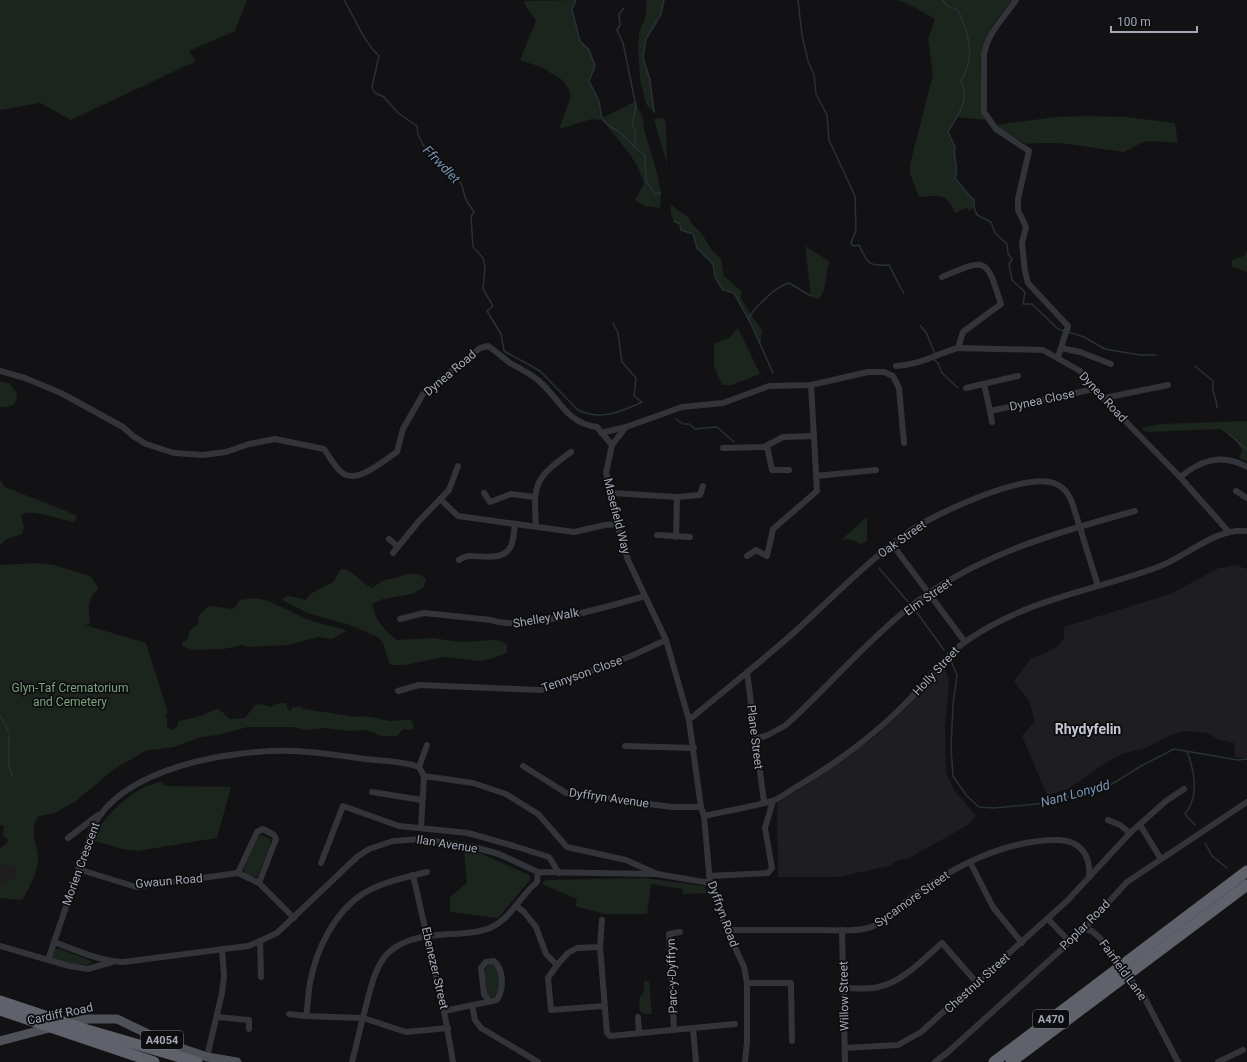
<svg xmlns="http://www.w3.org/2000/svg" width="1247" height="1062" font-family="Roboto,sans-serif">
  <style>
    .built { fill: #1e1e21 }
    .green { fill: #1c241e }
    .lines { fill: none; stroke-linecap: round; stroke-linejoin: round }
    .stream { stroke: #283138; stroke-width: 1.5 }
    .street { stroke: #333439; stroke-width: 6 }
    .primary { stroke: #4f5159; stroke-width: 9 }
    .highway { stroke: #5f626b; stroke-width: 11 }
    .labels { text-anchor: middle; stroke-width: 3.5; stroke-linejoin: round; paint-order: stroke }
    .shield { fill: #0d0d0f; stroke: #767a84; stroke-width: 1 }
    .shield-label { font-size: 11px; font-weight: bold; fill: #a3a8b6 }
    .street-label { font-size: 12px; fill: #a3a8b6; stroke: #0d0d0f }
    .park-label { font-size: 12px; fill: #79a27d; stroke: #0d0d0f }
    .water-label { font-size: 13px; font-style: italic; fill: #7895b3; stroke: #0d0d0f }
    .quarter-label { font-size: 14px; font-weight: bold; fill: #c4c7d1; stroke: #0d0d0f }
  </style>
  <rect width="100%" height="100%" fill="#121214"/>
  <g class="built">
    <path d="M1235,565L1247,569V758L1235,757L1234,743L1217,739L1208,733L1185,731L1168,736L1144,749L1124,753L1110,760L1068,789L1047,795L1022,736L1035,721L1029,701L1014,681L1031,658L1046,653L1059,645L1064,638V627L1170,594L1219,568Z"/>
    <path d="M942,666L945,668L949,682L945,727L946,773L954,790L976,816L968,825L909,858L896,861L889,866L838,877H778L777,804L873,738L907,707Z"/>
    <path d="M6,864L15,866L17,873L8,882L0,886V865Z"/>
  </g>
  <g class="green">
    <path d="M0,0H247L235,31L189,51L196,61L71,120L40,103L0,110Z"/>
    <path d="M576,0L572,10L580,41L589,50L595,66L589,81L599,101L602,118L635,102L643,118L644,129L658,177L661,193L660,208L645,206L635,200L644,184C638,158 617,140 602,119L599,120L592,119L559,129L571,96L568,88L561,79L541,67L520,60L536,21L524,3L525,1Z"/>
    <path d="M647,0H664L661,14L646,39L643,58L650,80L654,112L646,104L640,79L638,49L639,32L645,19Z"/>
    <path d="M898,0H1013C1000,13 987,32 982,49C978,62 983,105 985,120L957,117L948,132L955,147C952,158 959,168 955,178C962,186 966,193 974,200V207L969,211L967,208L955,213C946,192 940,196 919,197L910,174V164L933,75L928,39L935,19L916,8Z"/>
    <path d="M1084,116L1127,117L1175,123L1178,143L1152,141L1143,142L1124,152L1060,143H1037L1027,144L1000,130L996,125L1056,117Z"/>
    <path d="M664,118L666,123L667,165L654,119Z"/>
    <path d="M671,205L689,218L691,223L702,234L711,249L721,259L724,276L741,291V299L762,331L760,346L752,326L734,293L723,290L717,282L713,264L697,248L693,234L681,230L680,224L674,221L671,213Z"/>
    <path d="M805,246L829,261L824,290L820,298L816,299L811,296Z"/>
    <path d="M1247,251V272L1231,266L1232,260L1244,256Z"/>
    <path d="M738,328L760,374L732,385H722L714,366V344L730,337Z"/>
    <path d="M0,381L9,383L17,393C16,407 12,407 0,407Z"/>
    <path d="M1247,421V462L1239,458L1242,450L1235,439L1220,429L1146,432L1141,428L1161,424Z"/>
    <path d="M0,470V480L5,487L71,513L77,517L76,520L73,522C60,520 31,508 21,515L24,528L22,534L5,540L0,545Z"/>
    <path d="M867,517V541L861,544L849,539L841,540Z"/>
    <path d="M38,563L54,565L90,576L99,588C87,599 88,608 90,624L85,625L146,643L168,713L165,716L167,718V727L171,730L176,728L179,721L200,716L216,709L220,710L230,719L245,718L255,705L260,704L271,707C275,703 280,703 286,703L288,709L291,711L292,708L299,706L304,709L356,717C368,714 381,720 392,721C399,721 406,719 412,721L414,728L411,730L403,729L397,736H381L367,730L347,731L325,728L306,730L294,727H248L218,735L201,737L174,747L145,751L113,770L76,801L55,813L39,816C27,830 39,846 38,862C36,876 29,888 22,900L0,898V886L8,882L17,873L15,866L0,865V848L7,843L8,840L3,835L4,826L0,825V565Z"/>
    <path d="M341,569C352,568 362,584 372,588L384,580L395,578L407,574H419L426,579L424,587L412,594L383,599L372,604C375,620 384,630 397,640L432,638L461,642L493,640L501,641L507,645V653L490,659L480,661L444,657L405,665H392L389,662L383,643L378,637L350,625L308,613L282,600L285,597L289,596L306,600L310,594L333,582Z"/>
    <path d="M256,598C277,602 293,614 312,621C323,626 335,625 346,631L332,639L319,637L287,645L250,647L241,645L224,649L193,650L182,646V642L187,640L190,630L198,624L199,616L206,608L211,606L233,609L240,600Z"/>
    <path d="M161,782L166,786L231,787L217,838L137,851L122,849L92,840C103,816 134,786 161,782Z"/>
    <path d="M262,835L270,839L271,843L259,873L257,877L245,874L244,869L257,837Z"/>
    <path d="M464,851L478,852L529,875L531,879L498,918L450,912V897L467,883Z"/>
    <path d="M644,878L704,886L707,891L706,893L683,894V889L651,884L647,914H604L575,906L577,899L542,884L545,880Z"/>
    <path d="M55,949H60L92,961L88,965L69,964L53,959L51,956Z"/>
    <path d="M490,964H494C501,971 504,994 493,998L488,996C484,987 480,970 490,964Z"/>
    <path d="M644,981H649L652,1014H644L640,1011L639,999L644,991Z"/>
  </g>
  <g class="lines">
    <g class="stream">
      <path d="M344,0C356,19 362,40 379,56L372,87L375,93L384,97L398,113L417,126L418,135L428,154H435L437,159L457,176L462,186L466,200L474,212L471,216L473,247L483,258L485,267L483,289L493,306L487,311L501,334L504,351L540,371L578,410C600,421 621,412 642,402L634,396L636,378L622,362L618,333L613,323"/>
      <path d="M576,0L572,10L580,41L589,50L595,66L589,81L599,101L602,119L608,125L618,131L645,156L646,181L655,194L661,193"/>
      <path d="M798,0L802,35L808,61L814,75L816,94L827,115L829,140L855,196L856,230L851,243L853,246L859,245C868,264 868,266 889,265L904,294"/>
      <path d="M942,0L949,7L958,10C969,34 976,56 961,81C970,101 958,114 948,132L955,147C952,158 960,168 955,178C962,186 966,193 974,200V207L977,215L991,222L995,233L1007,244L1008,254L1012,259L1009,264L1012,280L1025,292L1023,304H1032L1058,329L1064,331"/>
      <path d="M624,8L619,14L620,25L617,30L623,43L636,106L632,126L636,131L634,147"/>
      <path d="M654,112L650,80L643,58L646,39L661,14L664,0"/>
      <path d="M674,221L680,224L681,230L693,234L697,248L713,264L715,277L723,290L734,293L752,326L773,373"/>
      <path d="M748,319C755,307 776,286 789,283L811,296"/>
      <path d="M920,325L927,334L935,354"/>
      <path d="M1068,332L1084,337L1105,349L1140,355H1156"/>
      <path d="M933,359L938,363L942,373L958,388"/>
      <path d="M1195,366L1213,381C1211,396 1217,395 1217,408"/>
      <path d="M676,419L683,424H689L695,429L717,427L734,442"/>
      <path d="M1229,434L1247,450"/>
      <path d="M879,568L910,604"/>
      <path d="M913,607L944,650"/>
      <path d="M951,661L957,675L953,705L951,747L953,776L966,795L979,807L994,808L1047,803L1112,784L1141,766L1174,749L1238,760L1247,759"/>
      <path d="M0,715L9,732"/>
      <path d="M9,736V751"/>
      <path d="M1187,751C1194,771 1200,795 1185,814L1195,825"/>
      <path d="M9,753V766L12,775"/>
      <path d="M1205,843L1212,856L1227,868"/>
    </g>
    <g class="street">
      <path d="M1016,0C1004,18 988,32 984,54V112L996,129L1029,151L1018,199V210L1026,227L1022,243L1025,272L1028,283L1068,326L1058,357"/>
      <path d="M942,277C987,258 986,257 1001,304L963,332L958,348"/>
      <path d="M1061,348L1080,352L1111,364"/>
      <path d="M896,366C920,365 936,354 958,348L1043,350L1080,371L1094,389L1180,477L1228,531"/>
      <path d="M0,371L25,378L61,393L123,427L133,436L146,444L174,453L203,455L226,452L249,444L275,439L324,449C330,457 336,470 344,474C359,483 384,460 397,452L403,429L423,394L480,348L488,346C496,351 503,358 510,363C520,369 530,373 539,381C560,399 566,423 597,427L612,445"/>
      <path d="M984,384L990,411L1094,389"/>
      <path d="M966,388L1018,376"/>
      <path d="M1104,398L1168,385"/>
      <path d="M990,411L992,422"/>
      <path d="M601,433L626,427"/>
      <path d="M767,446L772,470H789"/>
      <path d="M723,448L764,447L783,437L814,436"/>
      <path d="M816,476L876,470"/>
      <path d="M1180,477C1201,460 1222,453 1247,467"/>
      <path d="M1236,491L1247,498"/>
      <path d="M484,493L490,502L511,494L534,497"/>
      <path d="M612,493L677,497L700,495L703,486"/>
      <path d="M440,499L458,516L574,532L605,525L617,524"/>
      <path d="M536,526C533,483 535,478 571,452"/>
      <path d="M657,535L690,537"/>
      <path d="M676,537L677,497"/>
      <path d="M389,539L397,546"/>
      <path d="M892,544L965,642"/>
      <path d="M393,553L419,521L449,490L458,466"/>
      <path d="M747,556L756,550L767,556L773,529L817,491L811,385"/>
      <path d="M459,560C462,558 467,556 470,556C483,556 504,561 511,546C514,539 514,530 515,524"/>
      <path d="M400,619L424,613L491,620C522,632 611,606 645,596"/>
      <path d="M747,672L764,802"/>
      <path d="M398,691L419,685L541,690L631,656L666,640"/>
      <path d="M689,720C726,689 765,659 800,627C836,594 870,559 910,531C936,513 1023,473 1054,483C1064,487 1068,493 1072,502L1098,586"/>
      <path d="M755,739L768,735L786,725C827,688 863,645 906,610C973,556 1054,533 1135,511"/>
      <path d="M625,746L694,748"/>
      <path d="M523,766L566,793L672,807H701"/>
      <path d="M424,776L473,783L506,794L538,814L567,847L626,860L657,874L710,883"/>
      <path d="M372,792L422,800"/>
      <path d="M704,816C727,811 750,807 772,801C780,799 789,791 796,787C835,764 872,737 904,705C925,684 941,659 965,642C1023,600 1093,591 1158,567C1188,556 1214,528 1247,531"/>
      <path d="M1108,820L1120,825L1130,833"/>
      <path d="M1140,825L1161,859"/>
      <path d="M421,828L424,776L419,767L427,745"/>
      <path d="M68,838L98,815"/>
      <path d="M970,862L993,907L1022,943"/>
      <path d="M321,863L343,806L399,826L468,833L514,846L549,857L559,873"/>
      <path d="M78,869L136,887L238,873L259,883L294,918"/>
      <path d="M238,873L257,832L263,829L274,835L276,839L259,883"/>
      <path d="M413,875L444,1011L453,1062"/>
      <path d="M709,876L768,873L772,868L765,828L773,801"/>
      <path d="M516,906L524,912L536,927L546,954L557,965"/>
      <path d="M1048,919L1069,941"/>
      <path d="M602,920L600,947L607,1033L610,1036L693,1028L696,1062"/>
      <path d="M1084,929L1092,931L1100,938L1143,995L1178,1062"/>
      <path d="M728,930C759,930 791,930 822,930C837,930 854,932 868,928C885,923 898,907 912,897C953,867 1005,840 1057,840C1080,840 1091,855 1089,877"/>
      <path d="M842,930L845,1062"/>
      <path d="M260,941L261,977"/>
      <path d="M54,942C76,950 99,961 123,962L248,946L260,941L277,933L357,857L369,849L393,841L422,839L474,847L499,854L538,872L657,874"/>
      <path d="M0,946L69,966L88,969L112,962"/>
      <path d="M600,947L577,948L568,953L557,965L548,978L551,1010L604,1006"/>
      <path d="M48,960L93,827C123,766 234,749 295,751C318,752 342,756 365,759C382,761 402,761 419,767"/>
      <path d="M747,983H791L792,1041"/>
      <path d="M844,988C854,988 867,990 878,987C903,982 923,959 942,943L977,983"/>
      <path d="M472,1005L475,1020L481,1028L538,1062"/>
      <path d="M444,1011L497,1000C504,989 504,970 494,961L486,962L481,968L484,994L489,1001"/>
      <path d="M289,1014L306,1016L363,1018L406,1032L448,1028"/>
      <path d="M306,1016C308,1005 308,994 310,983C316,950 334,912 364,893C383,882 406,877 427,872"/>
      <path d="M217,1017L249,1020V1029"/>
      <path d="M638,1017L639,1033"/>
      <path d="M693,1028L735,1024"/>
      <path d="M674,1029L669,934L680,932"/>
      <path d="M845,1048L898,1045L921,1032L1067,901L1130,833L1166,801L1184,789"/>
      <path d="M207,1057L222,993L224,976L222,949"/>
      <path d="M352,1062C357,1043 361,1024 366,1006C376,965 383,942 429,936C447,933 476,935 492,927C512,917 520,896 537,882L538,872"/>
      <path d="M745,1062L747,1042V983L744,967L723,921L710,883L704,816L701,807L689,720L666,640L628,560L617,524L612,493L606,473L612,445L626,427L682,407L723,403L769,386L811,385L868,372H884L893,376L899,388L904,443"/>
      <path d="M935,1062L948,1052L1084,929L1127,882L1247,802"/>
      <path d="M1218,1062L1243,1050"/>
    </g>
    <g class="primary">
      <path d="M65,1024L87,1019H117L169,1044L207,1057L237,1062"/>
      <path d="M0,1041L53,1027"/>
    </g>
    <g class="highway">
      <path d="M0,1001L84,1029L197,1062"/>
      <path d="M0,1010L154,1062"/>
      <path d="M994,1062L1247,871"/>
      <path d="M1011,1062L1247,885"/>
    </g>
  </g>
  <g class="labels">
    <g class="shield">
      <rect x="1033" y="1010" width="36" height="18" rx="3"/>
      <rect x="141" y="1031" width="42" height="18" rx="3"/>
    </g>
    <g class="shield-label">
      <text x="1051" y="1023">A470</text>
      <text x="162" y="1044">A4054</text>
    </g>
    <g class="street-label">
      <text transform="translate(450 373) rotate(-40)" y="4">Dynea Road</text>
      <text transform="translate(1103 397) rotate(47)" y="4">Dynea Road</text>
      <text transform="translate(1042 400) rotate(-12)" y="4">Dynea Close</text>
      <text transform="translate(617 516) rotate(76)" y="4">Masefield Way</text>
      <text transform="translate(902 539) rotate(-35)" y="4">Oak Street</text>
      <text transform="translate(928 597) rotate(-35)" y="4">Elm Street</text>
      <text transform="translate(546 618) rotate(-10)" y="4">Shelley Walk</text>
      <text transform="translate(936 671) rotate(-47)" y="4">Holly Street</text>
      <text transform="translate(582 674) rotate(-20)" y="4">Tennyson Close</text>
      <text transform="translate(755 737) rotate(83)" y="4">Plane Street</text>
      <text transform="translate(609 798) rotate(8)" y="4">Dyffryn Avenue</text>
      <text transform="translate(447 844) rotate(9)" y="4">Ilan Avenue</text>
      <text transform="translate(81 864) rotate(-70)" y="4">Morien Crescent</text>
      <text transform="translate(169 881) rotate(-5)" y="4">Gwaun Road</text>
      <text transform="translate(912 899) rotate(-35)" y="4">Sycamore Street</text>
      <text transform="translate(723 914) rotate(70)" y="4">Dyffryn Road</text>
      <text transform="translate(1085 925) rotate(-45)" y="4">Poplar Road</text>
      <text transform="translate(435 968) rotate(77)" y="4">Ebenezer Street</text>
      <text transform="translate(1123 970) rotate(54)" y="4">Fairfield Lane</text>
      <text transform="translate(672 976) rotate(-92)" y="4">Parc-y-Dyffryn</text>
      <text transform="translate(977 983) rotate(-42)" y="4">Chestnut Street</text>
      <text transform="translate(844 996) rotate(-91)" y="4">Willow Street</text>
      <text transform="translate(60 1014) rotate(-12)" y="4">Cardiff Road</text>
    </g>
    <g class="park-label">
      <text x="70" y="692">Glyn-Taf Crematorium<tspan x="70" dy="14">and Cemetery</tspan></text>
    </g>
    <g class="water-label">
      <text transform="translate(442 164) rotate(46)" y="5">Ffrwdlet</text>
      <text transform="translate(1075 793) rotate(-15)" y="5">Nant Lonydd</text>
    </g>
    <g class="quarter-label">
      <text x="1088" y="734">Rhydyfelin</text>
    </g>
  </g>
  <path d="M1111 26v6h86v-6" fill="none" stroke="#a3a8b6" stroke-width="2"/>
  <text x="1117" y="26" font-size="12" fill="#a3a8b6" stroke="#0d0d0f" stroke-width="3" paint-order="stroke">100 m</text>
</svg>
